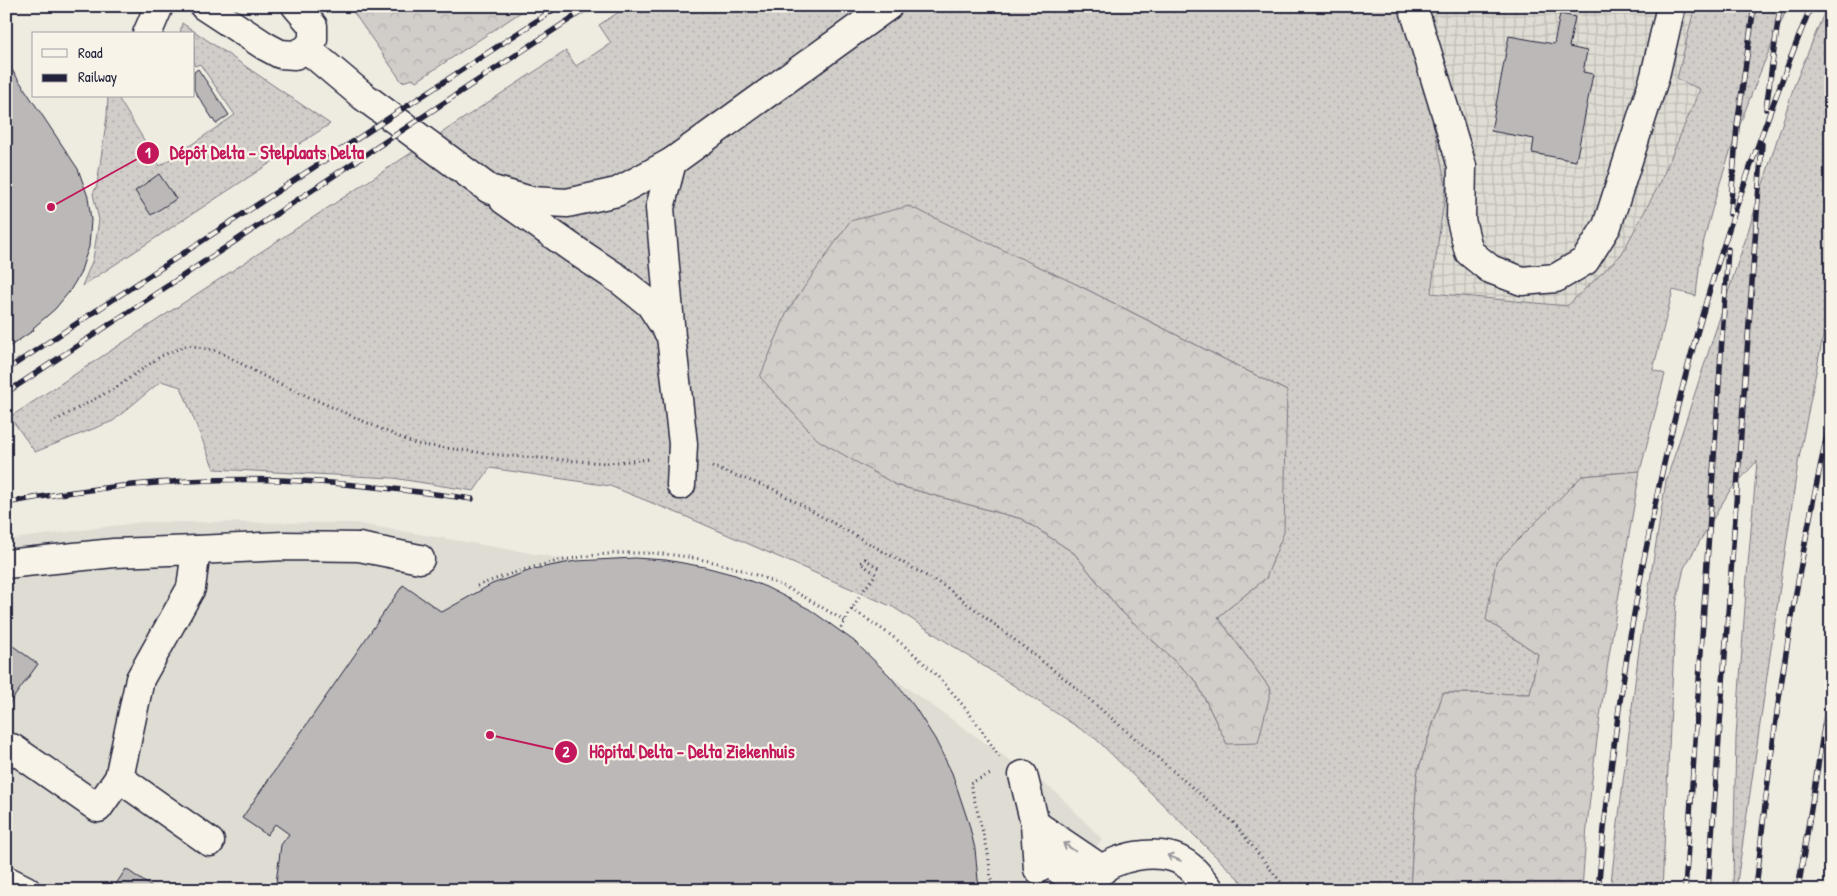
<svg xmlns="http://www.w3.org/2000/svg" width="1837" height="896" font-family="'Patrick Hand',sans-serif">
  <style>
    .built { fill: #dfdcd4 }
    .industrial { fill: url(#industrial-grid) }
    .grass { fill: url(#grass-dots); stroke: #7a7882; fill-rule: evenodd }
    .forest { fill: url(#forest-crowns); stroke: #7a7882 }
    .building { fill: #bbb8b7; stroke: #22223b }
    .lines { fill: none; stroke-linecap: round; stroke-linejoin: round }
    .minor-casing { stroke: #22223b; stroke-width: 31 }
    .path { stroke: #22223b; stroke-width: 3; stroke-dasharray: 1 4; stroke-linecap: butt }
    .minor { stroke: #f7f3e8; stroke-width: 28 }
    .rail-casing { stroke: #22223b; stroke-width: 5.5 }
    .rail { stroke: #f7f3e8; stroke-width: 4; stroke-dasharray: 11; stroke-linecap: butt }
    .oneway { stroke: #97959a }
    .leader { fill: none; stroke: #c2185b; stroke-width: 2 }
    .callout-dot { fill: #c2185b; stroke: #f7f3e8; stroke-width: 2 }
    .mark-label { font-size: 15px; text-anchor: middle; font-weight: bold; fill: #fff }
    .callout-label { font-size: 18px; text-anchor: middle; font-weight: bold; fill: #c2185b; stroke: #f7f3e8; stroke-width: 4.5; stroke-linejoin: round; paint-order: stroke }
  </style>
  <defs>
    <pattern id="industrial-grid" width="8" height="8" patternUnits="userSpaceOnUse" patternTransform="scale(1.25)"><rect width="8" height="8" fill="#dfdcd4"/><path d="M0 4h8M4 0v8" fill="none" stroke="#bfbcb7"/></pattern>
    <pattern id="grass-dots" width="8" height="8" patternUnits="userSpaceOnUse" patternTransform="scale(1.25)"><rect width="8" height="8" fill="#d1cdc9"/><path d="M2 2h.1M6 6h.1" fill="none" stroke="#b3b0ae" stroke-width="1.8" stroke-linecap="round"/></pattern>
    <pattern id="forest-crowns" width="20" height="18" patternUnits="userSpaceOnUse" patternTransform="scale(1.25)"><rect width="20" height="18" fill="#d1cdc9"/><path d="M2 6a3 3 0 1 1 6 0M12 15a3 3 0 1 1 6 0" fill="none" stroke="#b3b0ae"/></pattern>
  </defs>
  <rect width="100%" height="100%" fill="#eeebe1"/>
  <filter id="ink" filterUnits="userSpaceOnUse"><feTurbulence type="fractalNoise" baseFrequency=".02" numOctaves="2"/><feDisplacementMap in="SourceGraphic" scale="10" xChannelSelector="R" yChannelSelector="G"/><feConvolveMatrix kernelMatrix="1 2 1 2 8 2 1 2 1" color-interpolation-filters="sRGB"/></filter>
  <g filter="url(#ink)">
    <path class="built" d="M143,522L355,523L576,561L635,558L666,560L705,567L735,575L766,587L809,609L833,625L854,641L890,676L1057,793L1102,839L1066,890H6V540Z"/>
    <path class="industrial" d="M1398,6H1695L1677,79L1701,89L1660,183L1621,255L1567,306L1431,293L1446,186L1429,103Z"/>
    <g class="grass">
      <path d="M628,6H1398L1429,103L1446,186L1431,293L1567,306L1621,255L1660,183L1700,89L1677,79L1695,6H1788C1755,83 1724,159 1704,240C1700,258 1698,277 1696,296L1673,290L1653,370L1665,374L1640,471L1582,476L1486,620L1538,654L1530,694L1443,693L1417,774L1410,890H1250L1096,739L893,607L687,517L610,486L490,468L474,491L393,478L214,469L181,387L161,381L113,421L35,452L10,417L566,51L576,66L611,43L599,25ZM1076,284L1287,391L1266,578L1218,617L1271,690L1227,744L1196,681L1119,609L1074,553L1022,519L896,485Z"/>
      <path d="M1827,6H1831V296L1798,463L1736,889L1733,883L1736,737L1747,576L1757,461L1729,492L1684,568L1676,604L1662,890H1610L1639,649L1666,481L1744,244L1794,86Z"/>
      <path d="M182,23L330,124L82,286L93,259L99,220L93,194L97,185L103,144L107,116L108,96H117L160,166L235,115L200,64L195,66L194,65V34H180Z"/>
    </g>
    <g class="forest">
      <path d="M356,6H530L417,81L413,79L402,82L354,13Z"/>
      <path d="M909,206L1076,284L1287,391L1284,532L1266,578L1218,617L1271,690L1258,743L1227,744L1196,681L1119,609L1074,553L1022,519L896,485L818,440L760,377L787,312L850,221Z"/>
      <path d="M1640,471C1616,610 1591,749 1582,890H1410L1417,774L1443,693L1530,694L1538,654L1486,620L1496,562L1582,476Z"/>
    </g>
    <g class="building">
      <path d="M1560,14L1575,17L1569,47L1587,51L1583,72L1593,74L1576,161L1532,153L1534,139L1491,131L1509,36L1554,44Z"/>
      <path d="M6,61L78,169L88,197L91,220L89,247L85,258L80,274L69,292L55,309L33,328L34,330L6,349Z"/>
      <path d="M198,69L229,115L216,124L194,90V72Z"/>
      <path d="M159,174L176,199L151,215L135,191Z"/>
      <path d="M635,558L666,560L705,567L735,575L766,587L809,609L854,641L890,676L914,706L935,739L952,773L969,824L975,849L979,890H275L281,845L289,834L275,824L267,835L242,818L403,585L442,612L492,584L534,569L576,561Z"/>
      <path d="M6,641L38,664L6,708Z"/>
      <path d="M126,869L156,890H117L114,887Z"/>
    </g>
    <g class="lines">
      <defs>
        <g id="minor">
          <path d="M204,6L265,46L280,54L295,55L307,49L313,40V26L296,6"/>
          <path d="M1413,6L1462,166L1461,220L1469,252L1490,269L1522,281L1556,278L1585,261L1607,226L1655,76L1671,6"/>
          <path d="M147,34L159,6"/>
          <path d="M307,49L363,96L489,189L531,201L567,203L617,192L672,162"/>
          <path d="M504,200L572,248L620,280L650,304L669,333"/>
          <path d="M681,485L683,444L671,336L660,208L672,162L888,6"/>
          <path d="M196,550L284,546L359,547L420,559"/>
          <path d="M6,564L114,553L196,550L191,588L140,679L119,778L210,842"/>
          <path d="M12,748L98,808L119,778"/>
          <path d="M1023,775L1035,824L1038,869"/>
          <path d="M1035,824L1103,870"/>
          <path d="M1038,855L1087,889"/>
          <path d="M6,880L26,890"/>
          <path d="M1087,890C1089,886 1091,880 1094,876C1112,856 1160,847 1183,862C1194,868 1202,880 1210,890"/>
        </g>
      </defs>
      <use href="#minor" class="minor-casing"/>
      <g class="path">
        <path d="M51,423L117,387L161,356L188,345L218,351L271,380L415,444L500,455L606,463L652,459"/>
        <path d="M712,467L773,489L946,587L1069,682L1234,823L1287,890"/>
        <path d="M477,586C579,546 674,539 776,583C801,594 823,608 846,622"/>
        <path d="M852,609C871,622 891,634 908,649C944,679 975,717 999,757"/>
        <path d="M841,628L860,595L876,574L860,563L865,559L880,569"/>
        <path d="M264,882V890"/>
        <path d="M992,888L1012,886"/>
        <path d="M992,890L988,852L970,783L993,773"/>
      </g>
      <use href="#minor" class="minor"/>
      <defs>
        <g id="rail">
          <path d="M1766,109L1780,6"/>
          <path d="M1730,214L1737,126L1754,6"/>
          <path d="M6,370L559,6"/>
          <path d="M6,393L590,6"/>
          <path d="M6,503C103,485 203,476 301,481C359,484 415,491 472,499"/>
          <path d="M1598,890C1615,699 1647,510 1699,326C1730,218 1769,111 1811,6"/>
          <path d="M1685,890L1728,249"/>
          <path d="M1708,890L1762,144"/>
          <path d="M1756,890C1771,731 1796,573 1831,417"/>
          <path d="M1798,890L1831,684"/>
        </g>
      </defs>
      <use href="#rail" class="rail-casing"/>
      <use href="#rail" class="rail"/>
    </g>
    <defs><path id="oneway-shaft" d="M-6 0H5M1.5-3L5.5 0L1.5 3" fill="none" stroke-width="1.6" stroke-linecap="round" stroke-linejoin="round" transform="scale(1.25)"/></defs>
    <g class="oneway">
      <use href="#oneway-shaft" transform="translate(1069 847) rotate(-146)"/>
      <use href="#oneway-shaft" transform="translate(1174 858) rotate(-157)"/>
    </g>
  </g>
  <path class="leader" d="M51 207L148 153M490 735L566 752"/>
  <g class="callout-dot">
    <circle cx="51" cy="207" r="5"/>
    <circle cx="490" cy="735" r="5"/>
    <circle cx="148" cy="153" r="12"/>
    <circle cx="566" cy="752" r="12"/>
  </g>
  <g class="mark-label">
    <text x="148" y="158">1</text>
    <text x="566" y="757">2</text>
  </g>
  <g class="callout-label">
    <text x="267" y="159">Dépôt Delta - Stelplaats Delta</text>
    <text x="692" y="758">Hôpital Delta - Delta Ziekenhuis</text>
  </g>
  <rect width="1837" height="896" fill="none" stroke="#f7f3e8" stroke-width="25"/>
  <rect x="12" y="12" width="1812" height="871" fill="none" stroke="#22223b" stroke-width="2" filter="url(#ink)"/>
  <rect x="32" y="32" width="162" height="65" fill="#f7f3e8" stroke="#a29fa3"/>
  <rect x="42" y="49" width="25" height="8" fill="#f7f3e8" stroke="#a29fa3"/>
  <text x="78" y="58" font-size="15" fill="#22223b">Road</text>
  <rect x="42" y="74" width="25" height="8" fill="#22223b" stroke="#a29fa3"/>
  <text x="78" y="82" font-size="15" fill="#22223b">Railway</text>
</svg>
